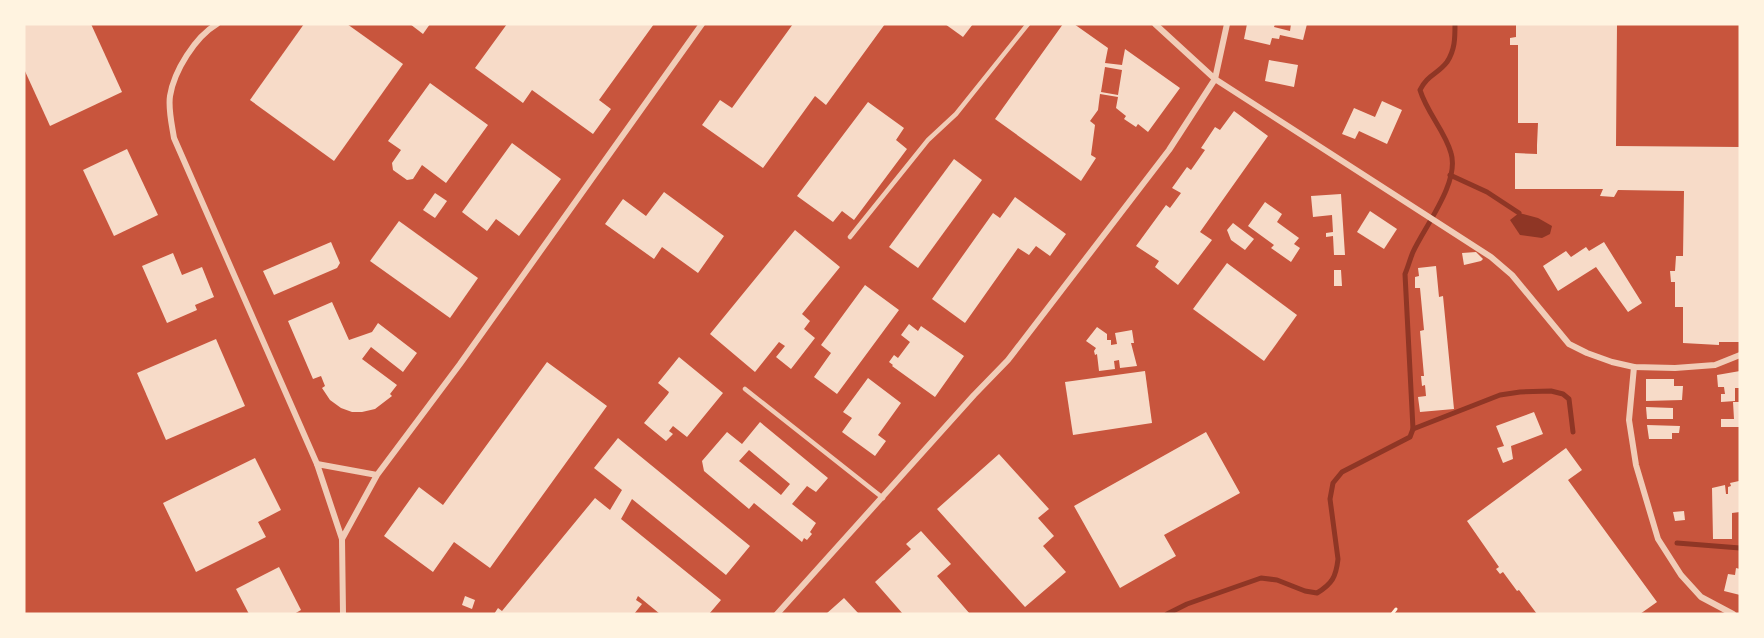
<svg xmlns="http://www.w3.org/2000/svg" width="1764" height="638" font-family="'Public Sans',sans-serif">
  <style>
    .water { fill: #8f3625 }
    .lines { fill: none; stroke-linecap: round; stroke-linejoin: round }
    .stream { stroke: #8f3625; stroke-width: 5 }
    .building { fill: #f7dbc8; fill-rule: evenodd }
    .path { stroke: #fff3e0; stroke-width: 3 }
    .service { stroke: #f1ccb7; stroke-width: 4.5 }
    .minor { stroke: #f1ccb7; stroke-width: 6 }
  </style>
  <rect width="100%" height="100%" fill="#c8553d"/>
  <path class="water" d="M1519,213L1538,218L1552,226L1550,234L1542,238L1520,235L1510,220Z"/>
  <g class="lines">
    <g class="stream">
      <path d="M1450,175L1487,192L1519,213"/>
      <path d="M1413,429L1500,395L1520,392L1551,391L1563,394L1569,399L1573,432"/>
      <path d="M1677,543L1740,548"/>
      <path d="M1167,614L1187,604L1261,578L1277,580L1305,591L1317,593C1332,584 1336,577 1338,559L1330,499L1333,483L1342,472L1410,437L1413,429L1405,274C1408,267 1410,259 1413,252C1425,226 1460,182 1451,153C1445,131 1427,113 1420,90C1427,75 1438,74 1447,62C1455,50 1455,38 1455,24"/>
    </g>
  </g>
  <g class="building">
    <path d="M24,24H91L122,92L50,126L24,69Z"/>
    <path d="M304,24H347L403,64L334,161L250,100Z"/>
    <path d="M410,24H430L423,34Z"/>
    <path d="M507,24H654L599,100L611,109L593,134L532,90L523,103L475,68Z"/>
    <path d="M793,24H885L826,105L815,96L763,168L702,125L720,100L732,108Z"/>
    <path d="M945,24H973L963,37Z"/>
    <path d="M1063,24H1074L1108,48L1105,63L1122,65L1125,49L1180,88L1148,132L1138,124L1136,127L1124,119L1126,116L1116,108L1118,97L1100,94L1098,110L1090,121L1095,125L1091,155L1096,158L1081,181L995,119ZM1105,67L1122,70L1118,95L1101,92Z"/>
    <path d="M1247,24H1275L1274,27L1290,31L1291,24H1307L1303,40L1280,35L1279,39L1272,38L1270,45L1244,39Z"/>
    <path d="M1516,24H1617L1616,146L1740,147V342H1719V345L1683,343V307H1675V282H1671L1670,271H1675L1676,256H1683L1684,191L1618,190L1614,197L1600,196L1603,189H1515V153L1537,154V145L1538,123H1518V45H1510V38L1516,37Z"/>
    <path d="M1269,60L1298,65L1294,87L1265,81Z"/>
    <path d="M430,83L488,125L446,183L422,165L413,179L407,180L393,170L392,163L401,150L388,141Z"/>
    <path d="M1382,101L1402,110L1387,144L1359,131L1355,139L1342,134L1354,108L1375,117Z"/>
    <path d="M868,102L904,128L896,140L907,149L854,220L842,211L833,222L797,196Z"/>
    <path d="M1234,111L1268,136L1200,232L1212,240L1178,285L1155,267L1159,261L1136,246L1166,205L1170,208L1181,193L1172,188L1187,167L1191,170L1205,150L1201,148L1215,127L1220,130Z"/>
    <path d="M512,143L561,179L519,236L496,219L487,231L462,212Z"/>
    <path d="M127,149L158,215L114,236L83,170Z"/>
    <path d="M954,159L982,180L918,268L889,247Z"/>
    <path d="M664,192L724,236L698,273L662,247L654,259L605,224L623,199L646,216Z"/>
    <path d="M435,193L447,201L435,218L423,210Z"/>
    <path d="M1341,194L1345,255H1334L1333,236L1326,237V233L1333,232L1332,215L1313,217L1311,196Z"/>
    <path d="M1015,197L1066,234L1050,256L1036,246L1029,255L1018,248L965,323L932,299L993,213L1000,218Z"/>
    <path d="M1265,202L1282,214L1277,222L1299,238L1294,244L1300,248L1291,262L1271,248L1274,245L1248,226Z"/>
    <path d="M1370,211L1397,229L1384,249L1357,232Z"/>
    <path d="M399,221L478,278L450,318L370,261Z"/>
    <path d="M1233,223L1254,239L1245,250L1231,240L1227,230Z"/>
    <path d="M795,230L840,267L802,314L810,321L804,329L815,338L791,369L776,357L785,346L779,342L755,372L710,334Z"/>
    <path d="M331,242L340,263L337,268L274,295L263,271Z"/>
    <path d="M1604,242L1642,303L1628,312L1596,267L1558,291L1543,266L1566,251L1571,257L1586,247L1589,251Z"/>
    <path d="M1476,252L1483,259L1481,261L1464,265L1462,253Z"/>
    <path d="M173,253L182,275L202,267L214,297L195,305L197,310L167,323L142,266Z"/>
    <path d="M1227,263L1297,315L1264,361L1193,309Z"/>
    <path d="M1436,266L1439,297L1443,296L1454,409L1420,412L1418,397L1426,396L1425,385L1422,386L1421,376H1424L1420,331L1424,330L1420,288H1415V277L1419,276L1418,268Z"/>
    <path d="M1334,270H1341L1342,286H1334Z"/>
    <path d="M865,285L899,310L837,394L814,377L831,353L821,345Z"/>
    <path d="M332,302L349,340L372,332L378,323L417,353L403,372L371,347L362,359L397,385L390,394L392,396L375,409L362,412H352L341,408L330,400L322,388L325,386L321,376L313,379L288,321Z"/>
    <path d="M909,324L918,331L921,326L964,356L935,397L892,366L893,365L889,362L894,355L898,358L910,342L901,335Z"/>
    <path d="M1097,327L1107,334V340H1111V345L1117,344L1115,333L1132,330L1134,343H1131L1137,366L1120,368L1119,360L1114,361L1115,369L1099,371L1097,354L1095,355L1094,351L1096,348L1086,341Z"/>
    <path d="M216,339L245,406L166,440L137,373Z"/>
    <path d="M679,357L723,393L687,437L673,426L669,431L673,434L666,441L644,423L668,394L669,392L658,383Z"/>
    <path d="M547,362L607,406L490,568L454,542L433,572L384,536L419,487L443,505Z"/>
    <path d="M1145,371L1152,423L1073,435L1065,382Z"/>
    <path d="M1740,371V388H1735V401L1721,402V394H1725L1724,387H1718L1717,375Z"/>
    <path d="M868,378L901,403L878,435L886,441L875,456L842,432L852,418L843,412Z"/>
    <path d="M1646,379H1674V386H1683L1682,400L1646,401Z"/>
    <path d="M1733,402H1740V427H1721V419H1734Z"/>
    <path d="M1646,407L1673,408V419H1647Z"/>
    <path d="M1534,412L1543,434L1511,446L1513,459L1503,463L1497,448L1504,446L1496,426Z"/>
    <path d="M760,422L828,478L816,492L807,486L792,504L816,523L810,532L812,534L807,540L804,538L802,542L754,503L749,509L704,471L702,461L727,432L742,444ZM749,450L790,484L781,495L739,461Z"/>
    <path d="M1647,425L1680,426L1679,433H1672V439H1649Z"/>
    <path d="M1206,432L1240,493L1164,535L1176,556L1120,588L1074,506Z"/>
    <path d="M618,438L750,546L726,575L632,499L621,519L721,600L709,614H660L638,596L636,600L642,604L634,614H494L498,608L502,611L595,498L610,510L622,490L594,468Z"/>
    <path d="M1566,448L1582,470L1568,480L1657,602L1640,614H1537L1519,590L1517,591L1503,572L1500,574L1496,569L1499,567L1467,521Z"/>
    <path d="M999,454L1049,509L1038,518L1054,536L1043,546L1066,572L1025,607L937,509Z"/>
    <path d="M255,458L281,510L258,522L266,537L196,572L163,503Z"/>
    <path d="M1739,481L1740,512L1732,513V539H1713L1712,488L1725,485L1726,494H1728V487L1731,486L1730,483Z"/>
    <path d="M1684,511L1685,520L1675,521L1673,512Z"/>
    <path d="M921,531L951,564L937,576L970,614H903L875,582L911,549L906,544Z"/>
    <path d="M279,567L301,610L294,614H249L236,589Z"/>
    <path d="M1736,568L1740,569V595L1724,591L1728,574L1735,575Z"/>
    <path d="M465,596L475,600L472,609L462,605Z"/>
    <path d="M844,598L859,614H826Z"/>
  </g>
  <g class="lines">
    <path class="path" d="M1392,614L1396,609"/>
    <g class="service">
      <path d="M850,237L928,140L956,114L1028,24"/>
      <path d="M745,389L883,498"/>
    </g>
    <g class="minor">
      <path d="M217,24C195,37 174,71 170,96C168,109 172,125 174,138L317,464"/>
      <path d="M1155,24L1215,79L1491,257L1512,275L1569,344L1587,353L1612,362L1634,367L1675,368L1715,365L1740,355"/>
      <path d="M1634,367L1629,420L1636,465L1658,539L1681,575L1701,597L1733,614"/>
      <path d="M377,475L317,464L342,539L377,475L460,364L702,24"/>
      <path d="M342,539L343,614"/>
      <path d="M777,614L974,395L1008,360L1169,150L1215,79L1227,24"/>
    </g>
  </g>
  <rect width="1764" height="638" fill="none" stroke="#fff3e0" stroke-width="51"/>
</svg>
